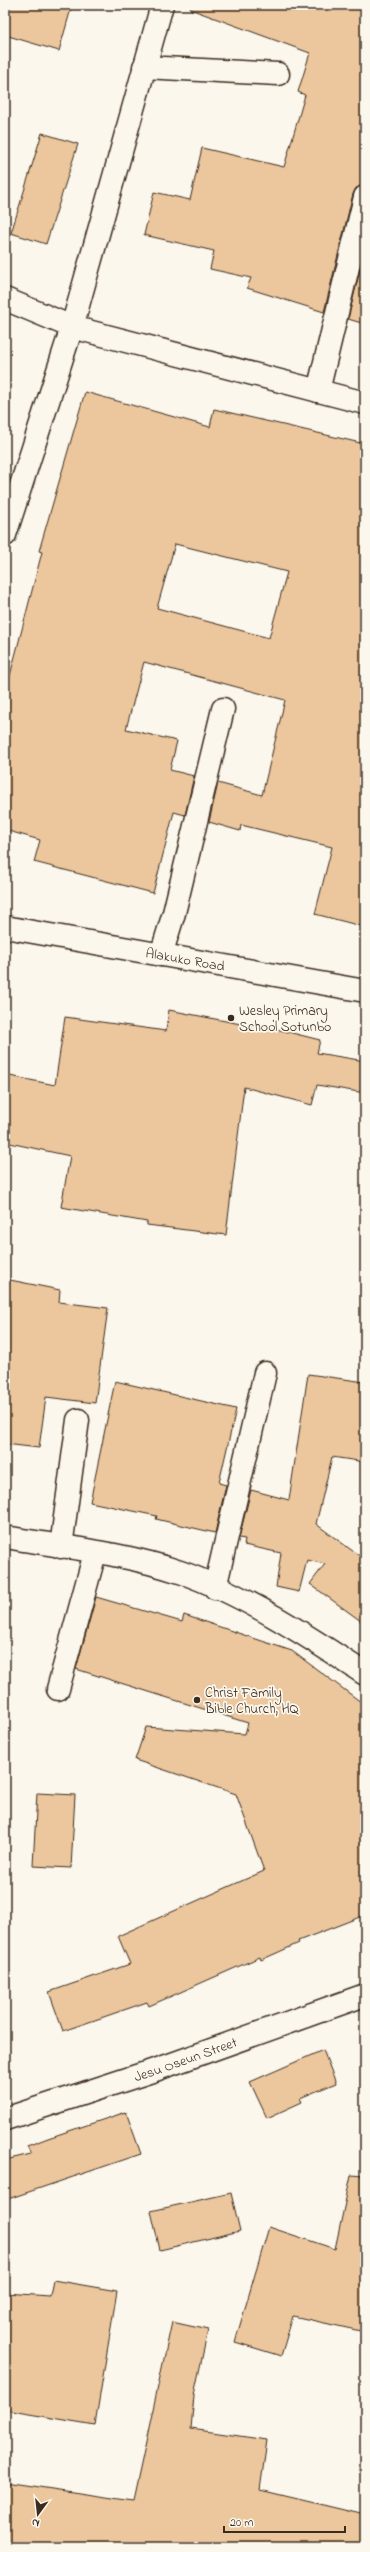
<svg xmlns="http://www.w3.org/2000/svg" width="370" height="2552" font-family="'Indie Flower',sans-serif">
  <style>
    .building { fill: #ecc79d; stroke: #3b2a1e; fill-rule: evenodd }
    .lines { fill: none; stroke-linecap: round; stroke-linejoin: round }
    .lane-casing { stroke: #3b2a1e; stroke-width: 25 }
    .street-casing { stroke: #3b2a1e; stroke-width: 25 }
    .secondary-casing { stroke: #3b2a1e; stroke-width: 25 }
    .lane { stroke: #fbf7ec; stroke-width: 22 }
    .street { stroke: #fbf7ec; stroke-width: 22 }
    .secondary { stroke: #fbf7ec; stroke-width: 22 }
    .poi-dot { fill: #3b2a1e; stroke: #fbf7ec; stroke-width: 1.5 }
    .labels { text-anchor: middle; stroke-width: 3.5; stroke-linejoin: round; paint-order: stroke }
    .street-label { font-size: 14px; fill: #3b2a1e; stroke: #fbf7ec }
    .poi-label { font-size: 14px; fill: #3b2a1e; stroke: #fbf7ec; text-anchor: start }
  </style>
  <rect width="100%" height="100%" fill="#fbf7ec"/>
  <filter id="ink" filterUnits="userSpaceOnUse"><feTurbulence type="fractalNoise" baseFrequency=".025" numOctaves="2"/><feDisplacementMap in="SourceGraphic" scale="8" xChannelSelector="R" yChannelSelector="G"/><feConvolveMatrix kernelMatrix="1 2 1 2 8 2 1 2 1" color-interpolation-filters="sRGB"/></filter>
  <g filter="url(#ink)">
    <g class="building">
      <path d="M5,5H72L59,51L5,35Z"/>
      <path d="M191,5H365V185L356,188L353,194L324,312L247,288L251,278L210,269L214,251L144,235L154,192L190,200L202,148L284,167L305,95L298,92L310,53L190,9Z"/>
      <path d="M42,133L78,144L46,244L11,233Z"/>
      <path d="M365,250V324L348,319Z"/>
      <path d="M85,392L210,427L214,409L365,444V927L315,914L332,847L241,825L240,831L209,822L218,783L262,795L285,700L144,662L126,729L177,741L170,770L194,776L185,815L174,812L153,893L34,862L40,840L5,830V695L42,552L39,551ZM175,544L287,572L269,638L157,608Z"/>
      <path d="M169,1010L251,1026L252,1023L320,1040L317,1053L365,1061V1093L317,1085L312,1105L244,1087L226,1235L147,1225V1222L61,1207L70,1156L5,1142V1075L55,1085L65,1017L166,1031Z"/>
      <path d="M5,1279L60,1290L59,1302L108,1308L95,1403L46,1397L39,1448L5,1444Z"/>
      <path d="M308,1374L365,1382V1462L332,1457L316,1524L365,1560V1624L310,1584L325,1564L307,1560L299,1592L276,1587L281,1553L244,1545L245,1539L239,1538L251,1490L289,1500Z"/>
      <path d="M115,1381L236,1409L219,1483L226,1485L215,1533L156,1519L157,1516L90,1502Z"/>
      <path d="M96,1597L182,1622L184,1615L292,1651L365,1705V1915L298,1941L299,1943L261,1960L260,1957L149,2006L147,2002L63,2031L49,1992L130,1964L118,1936L264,1871L236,1794L135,1760L146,1727L245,1734L248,1723L76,1669Z"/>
      <path d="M37,1793L75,1795L71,1868L33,1866Z"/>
      <path d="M323,2050L336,2083L300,2098L302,2102L267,2118L250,2082Z"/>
      <path d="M126,2112L141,2154L5,2200V2160L31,2154L27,2146L48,2138Z"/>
      <path d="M351,2175L365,2176V2332L293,2316L281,2356L235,2342L269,2227L335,2249Z"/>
      <path d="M231,2193L240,2231L160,2250L151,2211Z"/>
      <path d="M53,2280L117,2291L95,2425L5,2410V2293L50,2296Z"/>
      <path d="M172,2322L208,2330L194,2395L191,2429L267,2440L260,2490L365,2515V2547H5V2482L133,2501Z"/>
    </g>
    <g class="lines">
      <defs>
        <g id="lane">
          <path d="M144,67L278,74"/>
          <path d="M318,391L365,197"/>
          <path d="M161,955L174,913L223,709"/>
          <path d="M61,1547L78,1420"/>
          <path d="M215,1588L265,1373"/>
          <path d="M58,1689L95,1553"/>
        </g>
        <g id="street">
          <path d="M5,299L72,327L365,403"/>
          <path d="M5,535L72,327L162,5"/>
          <path d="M5,1537C63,1547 124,1553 180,1572C242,1593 311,1638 365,1674"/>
        </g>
        <g id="secondary">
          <path id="s1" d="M5,927L365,991"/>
          <path id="s2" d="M5,2119L158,2069L365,1995"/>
        </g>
      </defs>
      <use href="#lane" class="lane-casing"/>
      <use href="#street" class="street-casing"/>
      <use href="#secondary" class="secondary-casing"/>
      <use href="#lane" class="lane"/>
      <use href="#street" class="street"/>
      <use href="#secondary" class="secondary"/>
    </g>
  </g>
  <g class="poi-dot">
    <circle cx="231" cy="1018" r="4"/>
    <circle cx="197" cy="1700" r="4"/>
  </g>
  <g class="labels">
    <g class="street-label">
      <text dy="5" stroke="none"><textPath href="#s1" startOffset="183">Alakuko Road</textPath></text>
      <text dy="5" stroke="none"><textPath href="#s2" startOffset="190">Jesu Oseun Street</textPath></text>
    </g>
    <g class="poi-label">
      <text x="239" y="1015">Wesley Primary<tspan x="239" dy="16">School Sotunbo</tspan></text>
      <text x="205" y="1697">Christ Family<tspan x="205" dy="16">Bible Church, HQ</tspan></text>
    </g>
  </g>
  <rect width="370" height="2552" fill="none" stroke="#fbf7ec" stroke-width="20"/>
  <rect x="10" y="10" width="350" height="2532" fill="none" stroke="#3b2a1e" stroke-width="1.5" filter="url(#ink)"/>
  <g transform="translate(38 2514) rotate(195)" stroke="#fbf7ec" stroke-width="3" paint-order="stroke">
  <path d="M0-3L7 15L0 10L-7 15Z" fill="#3b2a1e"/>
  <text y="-6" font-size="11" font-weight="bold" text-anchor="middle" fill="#3b2a1e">N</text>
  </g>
  <path d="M224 2526v6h121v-6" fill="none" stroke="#3b2a1e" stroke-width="2"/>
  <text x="230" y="2526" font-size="12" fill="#3b2a1e" stroke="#fbf7ec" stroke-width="3" paint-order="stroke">20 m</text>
</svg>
